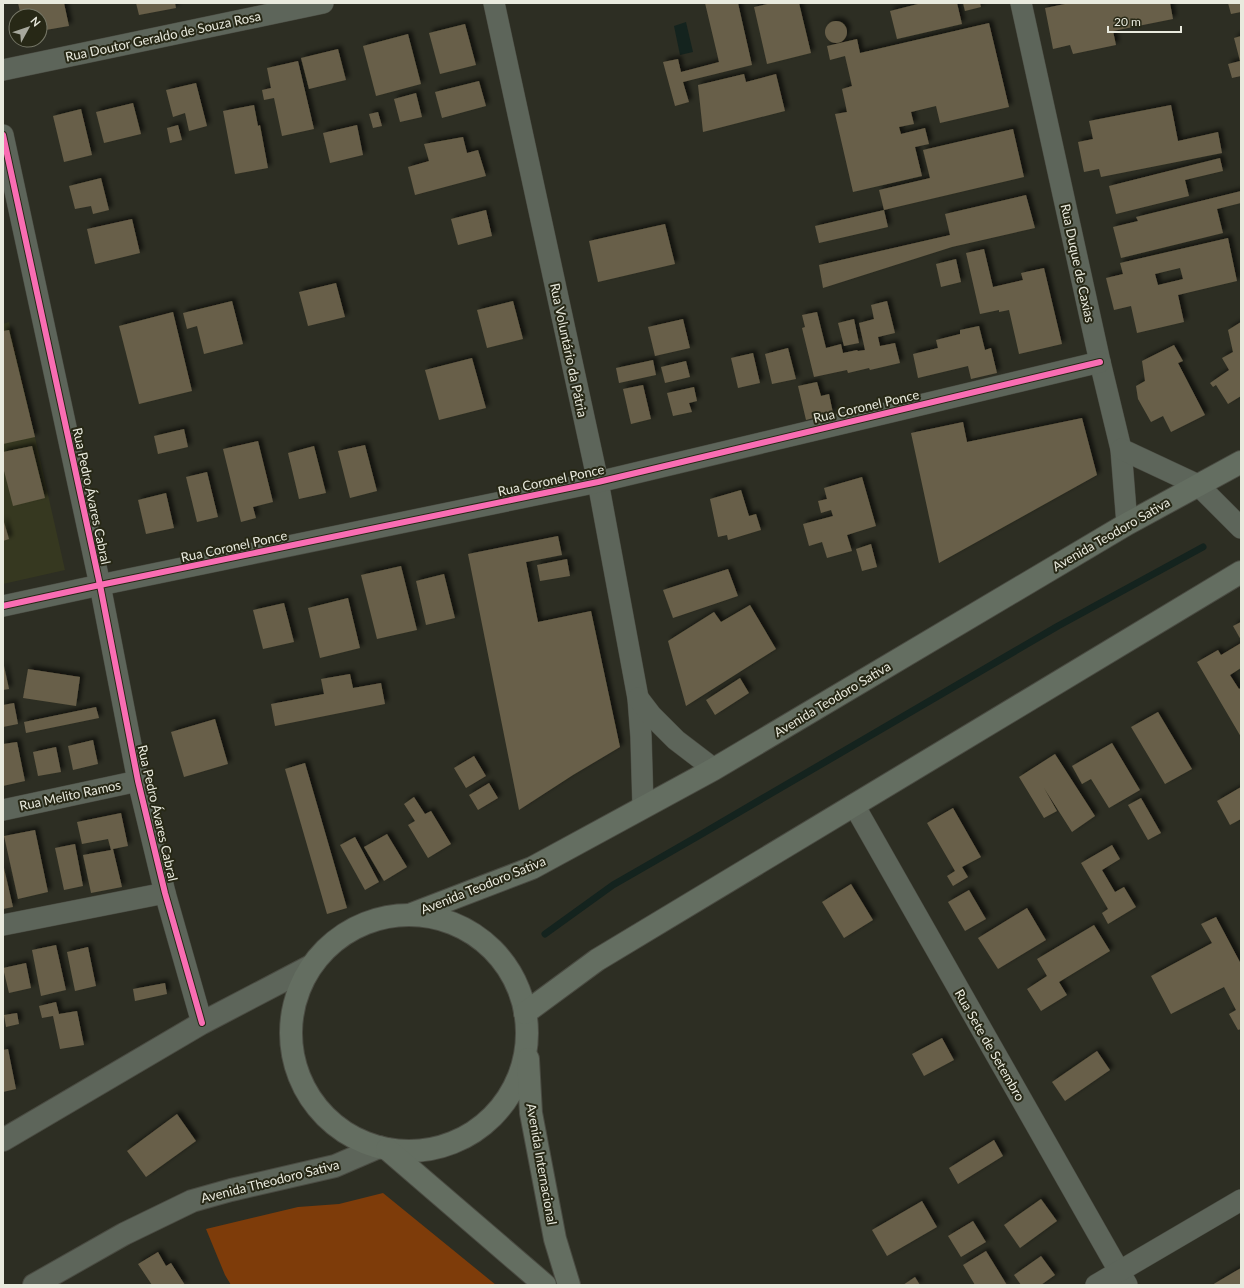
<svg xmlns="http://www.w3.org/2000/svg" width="1244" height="1288" font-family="Lato,sans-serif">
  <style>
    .built { fill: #363820 }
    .green { fill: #7e3c0a }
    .water { fill: #14231e }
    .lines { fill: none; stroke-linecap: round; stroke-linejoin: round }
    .stream { stroke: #14231e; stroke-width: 7 }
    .building { fill: #685f48; fill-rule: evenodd; filter: url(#shadow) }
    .minor-casing { stroke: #4a4b42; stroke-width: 22 }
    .tertiary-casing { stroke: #4a4b42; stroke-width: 24 }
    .primary-casing { stroke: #4a4b42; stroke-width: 24 }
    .minor { stroke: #5d655a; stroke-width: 21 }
    .tertiary { stroke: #5d655a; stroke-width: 22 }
    .primary { stroke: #646e61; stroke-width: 22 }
    .cycleway-casing { stroke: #272816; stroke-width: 8 }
    .cycleway { stroke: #f96db3; stroke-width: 6 }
    .labels { text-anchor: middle; stroke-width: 4; stroke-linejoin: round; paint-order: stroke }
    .street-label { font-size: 13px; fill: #e9eade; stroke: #272816 }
  </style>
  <defs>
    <filter id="shadow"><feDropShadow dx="3.5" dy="-3.5" stdDeviation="2" flood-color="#0009"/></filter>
  </defs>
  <rect width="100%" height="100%" fill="#2d2e23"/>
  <path class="built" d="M9,322L65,570L3,584V324Z"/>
  <path class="green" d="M383,1193L496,1285H231L225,1275L206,1229L298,1207L339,1204Z"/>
  <path class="water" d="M686,22L693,52L680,55L674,26Z"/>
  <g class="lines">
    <path class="stream" d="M545,934L613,885L700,835L1058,626L1203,547"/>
  </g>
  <g class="building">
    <path d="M18,3H64L69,26L40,31V16H21Z"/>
    <path d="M136,3H175L176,8L139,15Z"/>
    <path d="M705,3H738L752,65L683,82L689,102L675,106L663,62L678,59L681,72L719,62Z"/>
    <path d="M772,3H799L811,53L767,64L754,7Z"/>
    <path d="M922,3H957L962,24L897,39L890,11Z"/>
    <path d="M963,3H980L981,7L965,11Z"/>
    <path d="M1070,3H1170L1173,19L1113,31L1116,45L1073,54L1070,45L1053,49L1045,8Z"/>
    <path d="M1228,3H1241V12L1231,14Z"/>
    <circle cx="836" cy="32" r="11"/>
    <path d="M989,23L1009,107L940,123L936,106L911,112L914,124L899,127L901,134L925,128L929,144L915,147L922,176L853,192L835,114L847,112L842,89L852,86L845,56L830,60L827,46L857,39L860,53Z"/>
    <path d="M465,24L476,65L440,74L429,33Z"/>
    <path d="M408,34L421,84L376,96L363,46Z"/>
    <path d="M1241,36V76L1232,78L1228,64L1240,61L1234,38Z"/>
    <path d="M338,49L346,80L309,89L301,58Z"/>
    <path d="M298,61L314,129L282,136L274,98L264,100L262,90L271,88L267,68Z"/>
    <path d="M744,74L746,82L776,74L785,111L703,132L698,85Z"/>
    <path d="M479,81L486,106L442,118L435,92Z"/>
    <path d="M196,83L207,126L189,131L185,113L173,117L166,90Z"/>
    <path d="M416,93L422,117L400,122L394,99Z"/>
    <path d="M133,103L141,134L104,143L96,112Z"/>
    <path d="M254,105L258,126L260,125L268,168L235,174L223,111Z"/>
    <path d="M1171,105L1178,141L1218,132L1222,153L1101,177L1099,169L1084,172L1078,142L1093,139L1089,121Z"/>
    <path d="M81,109L92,155L64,162L53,116Z"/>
    <path d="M378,112L382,126L373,128L369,114Z"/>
    <path d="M178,125L182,140L170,143L167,128Z"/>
    <path d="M357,125L363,155L330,163L323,133Z"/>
    <path d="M1013,129L1024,177L884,210L888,227L819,243L815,226L884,210L879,190L930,178L923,150Z"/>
    <path d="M463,137L467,153L478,150L486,176L415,195L408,167L429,161L424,144Z"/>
    <path d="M1220,158L1223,171L1185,180L1189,196L1116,214L1109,186Z"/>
    <path d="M101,178L109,210L93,214L91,206L75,209L69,186Z"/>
    <path d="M1241,191V203L1217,209L1223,233L1121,258L1113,227L1138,221L1136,217Z"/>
    <path d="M1026,195L1035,228L952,247L823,288L819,265L950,235L945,214Z"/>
    <path d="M486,210L492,236L458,245L451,219Z"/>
    <path d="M132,219L140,253L95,264L87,229Z"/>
    <path d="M665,224L675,264L598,282L589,241Z"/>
    <path d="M1228,238L1237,281L1178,295L1184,322L1137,333L1131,306L1114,310L1106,278L1123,274L1120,263ZM1180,268L1183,279L1158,285L1155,274Z"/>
    <path d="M984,249L993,287L1023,280L1021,273L1044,268L1062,344L1019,354L1009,310L999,312V310L980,314L966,253Z"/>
    <path d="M956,259L961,282L941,287L936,264Z"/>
    <path d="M336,283L345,317L308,326L299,292Z"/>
    <path d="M232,301L243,344L204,354L197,326L187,329L183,313Z"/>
    <path d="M513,301L523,339L487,348L477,310Z"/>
    <path d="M887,301L895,333L878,337L880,346L895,343L900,363L870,370L869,368L848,373L847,370L814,377L802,328L805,327L802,315L817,312L826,348L841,344L843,353L857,350L858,351L865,350L859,323L874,319L871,305Z"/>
    <path d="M173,312L192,391L139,404L119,326Z"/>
    <path d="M683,319L690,348L655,356L648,327Z"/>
    <path d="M854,319L859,343L844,346L838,323Z"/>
    <path d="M1241,322V396L1228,404L1216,385L1213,387L1210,383L1229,370L1222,358L1233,352L1228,330Z"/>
    <path d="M979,326L985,350L991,348L997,373L971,379L968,366L918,378L913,354L938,348L936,340L960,334V330Z"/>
    <path d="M9,330L35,437L3,444V331Z"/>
    <path d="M1174,345L1183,361L1178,363L1205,415L1171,432L1163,416L1151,422L1138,399L1136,386L1145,381L1142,361Z"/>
    <path d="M788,348L796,379L772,384L765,354Z"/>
    <path d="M753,353L760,383L738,388L731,358Z"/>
    <path d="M472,358L486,408L439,420L425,370Z"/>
    <path d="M653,360L656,375L619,383L616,368Z"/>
    <path d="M686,361L690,377L665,383L661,367Z"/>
    <path d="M817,382L821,396L829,394L833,413L806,420L798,386Z"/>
    <path d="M643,385L651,419L631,424L623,389Z"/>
    <path d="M694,387L697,401L689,403L692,412L673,416L667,393Z"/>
    <path d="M1082,418L1097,475L939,563L911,433L963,422L967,442Z"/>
    <path d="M184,429L188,447L158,454L154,436Z"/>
    <path d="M258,441L273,502L253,507L256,518L241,522L223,449Z"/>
    <path d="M365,445L377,491L350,498L338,451Z"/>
    <path d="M32,446L45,498L13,506L3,467V452Z"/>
    <path d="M314,446L326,493L299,499L288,453Z"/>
    <path d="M207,472L218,517L197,522L186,477Z"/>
    <path d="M862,477L876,526L847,535L852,551L827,558L822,542L809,546L803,524L833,516L831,510L821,513L818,501L827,499L824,488Z"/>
    <path d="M741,490L749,516L756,514L761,530L728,540L727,535L718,537L710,499Z"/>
    <path d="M166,493L174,528L146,534L138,500Z"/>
    <path d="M3,519L9,539L3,541Z"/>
    <path d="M558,536L562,555L526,562L538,622L591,611L620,747L573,775L519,810L468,554Z"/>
    <path d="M871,544L877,567L862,571L856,549Z"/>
    <path d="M567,559L570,576L540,581L537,565Z"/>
    <path d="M401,566L417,630L377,639L361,575Z"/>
    <path d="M728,569L738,596L673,618L663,590Z"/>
    <path d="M444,574L455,618L426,625L416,581Z"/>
    <path d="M348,598L360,648L320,658L308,608Z"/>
    <path d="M284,603L294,642L263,649L253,610Z"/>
    <path d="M750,605L776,649L686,706L668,641L714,612L721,622Z"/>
    <path d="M1241,622V640L1233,626Z"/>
    <path d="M1241,643V668L1230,675L1239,689L1241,688V737L1197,662L1218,650L1221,655Z"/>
    <path d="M3,666H4L9,689L3,690Z"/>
    <path d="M28,669L80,677L76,706L23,698Z"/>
    <path d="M350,674L353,688L381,683L385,704L275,726L271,704L324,694L321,679Z"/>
    <path d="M740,678L749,693L715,715L706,700Z"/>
    <path d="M14,703L18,724L3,727V705Z"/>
    <path d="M96,707L99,718L26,733L24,722Z"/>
    <path d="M1158,712L1192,769L1165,784L1131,727Z"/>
    <path d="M215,719L228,764L184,777L171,732Z"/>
    <path d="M93,740L98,764L73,770L68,746Z"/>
    <path d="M17,742L25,781L3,786V744Z"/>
    <path d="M1112,743L1140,790L1109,808L1091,779L1082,784L1072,766Z"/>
    <path d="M56,747L61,772L38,776L33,752Z"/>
    <path d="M1055,754L1095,816L1072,832L1044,788L1057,811L1044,818L1019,777Z"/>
    <path d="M474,756L486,776L466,788L454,768Z"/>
    <path d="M305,763L347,908L327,914L285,769Z"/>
    <path d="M489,783L498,798L478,810L469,795Z"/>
    <path d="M1241,787V819L1230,825L1217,801Z"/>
    <path d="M414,797L425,814L431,811L451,844L428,858L408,825L415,821L404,804Z"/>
    <path d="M1141,798L1161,833L1148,840L1128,805Z"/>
    <path d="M953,808L981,857L962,867L968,877L953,886L947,876L955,871L927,823Z"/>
    <path d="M121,813L128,846L113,849L122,887L91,893L83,855L111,850L108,839L82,844L77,822Z"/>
    <path d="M35,830L48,892L18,899L4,836Z"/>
    <path d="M387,834L407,867L384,881L364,847Z"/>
    <path d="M355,837L379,882L365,890L340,845Z"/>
    <path d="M75,844L83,886L64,890L55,848Z"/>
    <path d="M1112,845L1120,859L1102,870L1115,892L1124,887L1136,907L1108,924L1102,913L1108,909L1081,863Z"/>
    <path d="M3,864L13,907L3,909Z"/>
    <path d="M851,884L873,920L844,938L822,902Z"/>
    <path d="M969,890L986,919L965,931L948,902Z"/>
    <path d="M1027,908L1046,940L998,969L978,938Z"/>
    <path d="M1216,917L1241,964V1029L1238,1030L1229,1014L1236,1010L1224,987L1171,1014L1151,976L1212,943L1201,924Z"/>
    <path d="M1094,925L1110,951L1059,982L1067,995L1041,1011L1027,989L1047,976L1037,959Z"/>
    <path d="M56,945L66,990L41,996L32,950Z"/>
    <path d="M88,947L96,986L75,991L67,952Z"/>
    <path d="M26,963L31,988L9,993L3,968Z"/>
    <path d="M165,983L167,994L135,1001L133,989Z"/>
    <path d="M56,1002L59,1014L77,1011L84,1045L60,1049L53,1016L42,1018L39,1006Z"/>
    <path d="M17,1013L19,1024L6,1027L4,1015Z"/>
    <path d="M942,1038L954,1060L924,1076L912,1054Z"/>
    <path d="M8,1049L16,1089L3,1092V1050Z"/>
    <path d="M1097,1051L1110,1070L1065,1101L1052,1082Z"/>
    <path d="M177,1114L196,1141L146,1177L127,1151Z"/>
    <path d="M994,1140L1003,1156L958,1184L949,1168Z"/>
    <path d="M1041,1199L1057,1221L1020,1248L1004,1225Z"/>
    <path d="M922,1201L937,1227L887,1256L872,1230Z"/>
    <path d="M973,1221L986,1242L961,1257L948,1236Z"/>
    <path d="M986,1251L1007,1285H975L963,1265Z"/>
    <path d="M158,1252L166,1266L171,1263L185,1285H152L138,1264Z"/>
    <path d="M1041,1256L1055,1275L1041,1285H1021L1014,1275Z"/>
    <path d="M1241,1268V1285H1212L1234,1272Z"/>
    <path d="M915,1277L920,1285H903Z"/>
  </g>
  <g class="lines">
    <defs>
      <g id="minor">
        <path d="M494,3L598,482L638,698L641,737L643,807"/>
        <path d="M1021,3L1100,362L1121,449L1127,524"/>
        <path d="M3,70L323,3"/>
        <path d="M3,135L100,585L138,781L165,893L202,1023"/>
        <path d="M1121,449L1198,485L1241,528"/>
        <path d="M3,606L100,585L598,482L1100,362"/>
        <path d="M638,698L651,715L676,740L714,769"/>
        <path d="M854,805L1127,1285"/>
        <path d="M3,810L138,781"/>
        <path d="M3,925L165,893"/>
        <path d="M1096,1285L1241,1200"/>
      </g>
      <g id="tertiary">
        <path d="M3,1140L202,1023L311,966"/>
        <path d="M34,1285L124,1234L192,1201L231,1190L335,1166L379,1147"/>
      </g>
      <g id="primary">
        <path d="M412,914L532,868L714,769L1127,524L1241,462"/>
        <circle cx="409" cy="1033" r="118"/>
        <path d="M525,1013L597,960L1241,572"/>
        <path d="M528,1059L531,1113L555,1239L569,1285"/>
        <path d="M387,1149L545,1285"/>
      </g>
    </defs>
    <use href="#minor" class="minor-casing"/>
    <use href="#tertiary" class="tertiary-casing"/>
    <use href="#primary" class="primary-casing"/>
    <use href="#minor" class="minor"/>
    <use href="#tertiary" class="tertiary"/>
    <use href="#primary" class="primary"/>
    <defs>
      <g id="cycleway">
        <path d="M3,135L100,585L138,781L165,893L202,1023"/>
        <path d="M3,606L100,585L598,482L1100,362"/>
      </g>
    </defs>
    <use href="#cycleway" class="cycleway-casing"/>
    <use href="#cycleway" class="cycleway"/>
  </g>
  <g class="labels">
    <g class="street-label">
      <text transform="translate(163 36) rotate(-12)" y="5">Rua Doutor Geraldo de Souza Rosa</text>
      <text transform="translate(1078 263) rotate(78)" y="5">Rua Duque de Caxias</text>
      <text transform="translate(569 350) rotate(78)" y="5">Rua Voluntário da Pátria</text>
      <text transform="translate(866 406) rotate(-13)" y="5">Rua Coronel Ponce</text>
      <text transform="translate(551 480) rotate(-12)" y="5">Rua Coronel Ponce</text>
      <text transform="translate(92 496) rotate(78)" y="5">Rua Pedro Ávares Cabral</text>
      <text transform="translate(1111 534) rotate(-30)" y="5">Avenida Teodoro Sativa</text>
      <text transform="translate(234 546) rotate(-12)" y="5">Rua Coronel Ponce</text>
      <text transform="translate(832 699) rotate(-31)" y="5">Avenida Teodoro Sativa</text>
      <text transform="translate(70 795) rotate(-12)" y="5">Rua Melito Ramos</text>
      <text transform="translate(158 813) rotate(77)" y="5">Rua Pedro Ávares Cabral</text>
      <text transform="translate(483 885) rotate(-22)" y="5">Avenida Teodoro Sativa</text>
      <text transform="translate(990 1045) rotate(60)" y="5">Rua Sete de Setembro</text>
      <text transform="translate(542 1164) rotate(80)" y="5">Avenida Internacional</text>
      <text transform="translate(270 1181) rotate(-14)" y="5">Avenida Theodoro Sativa</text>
    </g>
  </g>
  <rect width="1244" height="1288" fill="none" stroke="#e9eade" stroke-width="8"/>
  <g transform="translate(28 28) rotate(50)"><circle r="19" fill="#272816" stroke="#757666"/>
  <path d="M0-3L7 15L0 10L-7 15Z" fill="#a7a89d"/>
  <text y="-6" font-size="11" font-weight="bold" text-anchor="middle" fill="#e9eade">N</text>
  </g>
  <path d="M1108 26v6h73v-6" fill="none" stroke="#e9eade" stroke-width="2"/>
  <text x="1114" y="26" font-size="12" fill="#e9eade" stroke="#272816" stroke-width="3" paint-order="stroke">20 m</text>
</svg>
